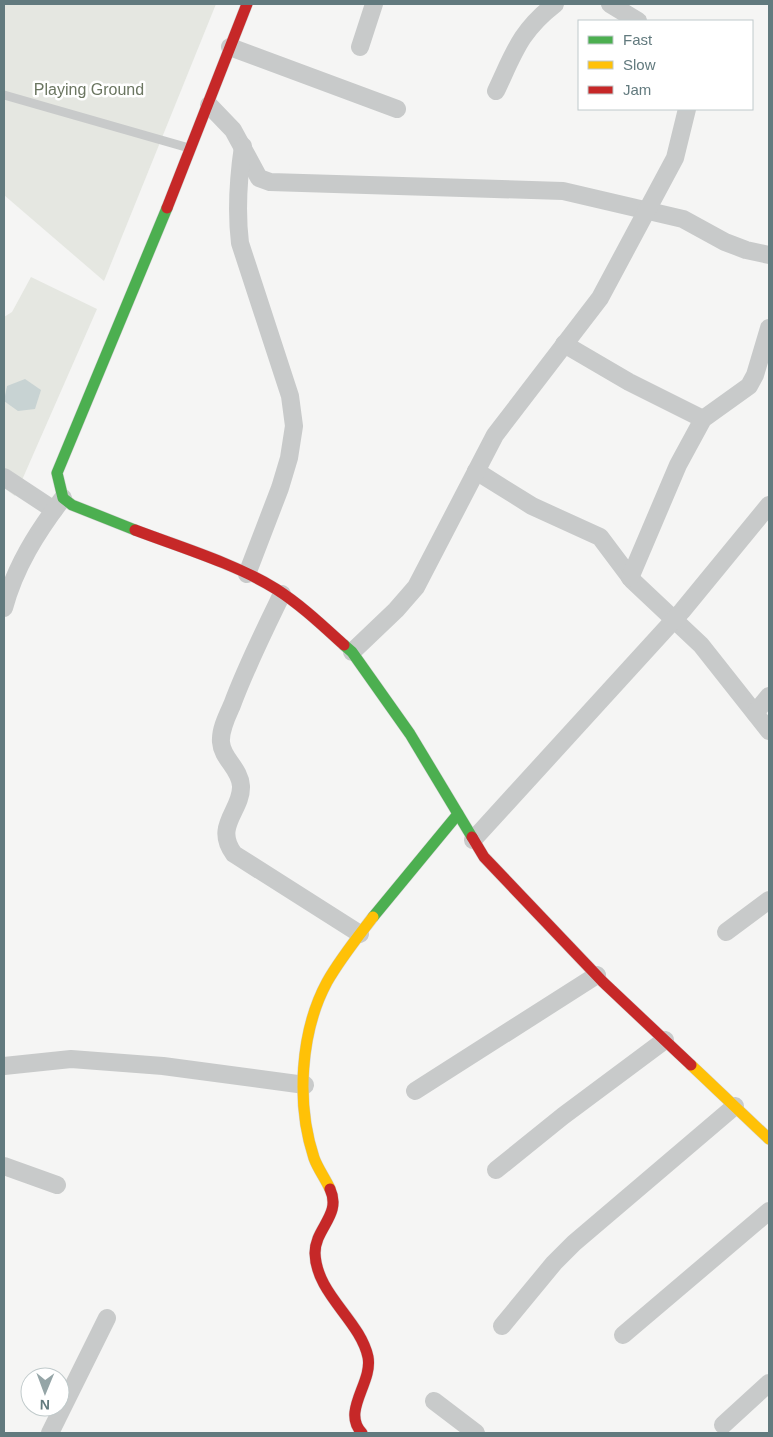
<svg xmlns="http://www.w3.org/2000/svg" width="773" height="1437" font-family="Helvetica,sans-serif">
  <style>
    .green { fill: #e5e7e1 }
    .water { fill: #c8d3d3 }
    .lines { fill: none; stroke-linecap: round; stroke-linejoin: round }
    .fast-casing { stroke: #d0d1d1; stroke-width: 12 }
    .slow-casing { stroke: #d0d1d1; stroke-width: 12 }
    .jam-casing { stroke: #d0d1d1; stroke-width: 12 }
    .lane { stroke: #c8caca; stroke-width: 9 }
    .street { stroke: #c8caca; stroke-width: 18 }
    .fast { stroke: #4caf50; stroke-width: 11 }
    .slow { stroke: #ffc107; stroke-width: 11 }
    .jam { stroke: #c62828; stroke-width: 11 }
    .labels { text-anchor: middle; stroke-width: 5; stroke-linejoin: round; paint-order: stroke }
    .park-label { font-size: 16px; fill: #6b7661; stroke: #fff }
  </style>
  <rect width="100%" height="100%" fill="#f5f5f4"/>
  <g class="green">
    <path d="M4,4H216L104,281L4,195Z"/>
    <path d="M31,277L97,309L15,496L4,488V317L12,312Z"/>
  </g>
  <path class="water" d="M25,379L41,390L35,409L18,411L4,401L7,386Z"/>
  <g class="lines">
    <defs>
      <g id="fast">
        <path d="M135,530L72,505L63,498L57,473L167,208"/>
        <path d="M344,645L352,652L410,734L472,837"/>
        <path d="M373,917L458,814"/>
      </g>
      <g id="slow">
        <path d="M691,1065L769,1139"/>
        <path d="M330,1189C325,1178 318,1169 314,1158C296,1104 300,1032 327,982C340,959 357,938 373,917"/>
      </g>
      <g id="jam">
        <path d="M167,208L247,4"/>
        <path d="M135,530C180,547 236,564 276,589C301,605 322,625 344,645"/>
        <path d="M472,837L484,857L603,982L691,1065"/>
        <path d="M330,1189C342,1215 315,1228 315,1253C316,1294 360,1320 368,1357C373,1383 341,1411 362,1433"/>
      </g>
    </defs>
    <use href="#fast" class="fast-casing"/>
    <use href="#slow" class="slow-casing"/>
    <use href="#jam" class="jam-casing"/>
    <path class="lane" d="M4,95L189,148"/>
    <g class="street">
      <path d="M610,4L638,21"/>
      <path d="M230,47L397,109"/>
      <path d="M360,47L374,4"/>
      <path d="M496,91C514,53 520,31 555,4"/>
      <path d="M209,105L233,130L259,178L270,182L563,191L683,219L725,242L746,250L769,255"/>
      <path d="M243,146C238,180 236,210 240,243L290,396L294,426L289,458L280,488L247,574"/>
      <path d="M564,344L629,382L703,419"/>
      <path d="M476,471L532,506L600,537L633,581L701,645L769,731"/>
      <path d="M4,477L54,510"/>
      <path d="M630,578L678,465L703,419L749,386L755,375L769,328"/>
      <path d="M282,594C264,631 246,667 232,705C227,716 220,730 221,742C222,759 240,768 241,786C242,811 213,826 234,854L360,934"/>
      <path d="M4,608C15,567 37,532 63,498"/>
      <path d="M352,652L396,610L416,587L495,435L600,298L675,158L687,109"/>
      <path d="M755,713L769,696"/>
      <path d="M473,840L682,611L769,505"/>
      <path d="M726,932L769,900"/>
      <path d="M4,1066L71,1059L163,1066L305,1085"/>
      <path d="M415,1091L597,975"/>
      <path d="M4,1166L57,1185"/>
      <path d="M496,1170L563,1116L665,1040"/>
      <path d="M502,1326L554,1263L574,1243L735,1106"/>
      <path d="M623,1335L769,1211"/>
      <path d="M434,1401L476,1433"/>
      <path d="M723,1425L769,1383"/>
      <path d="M50,1433L107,1318"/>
    </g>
    <use href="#fast" class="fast"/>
    <use href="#slow" class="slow"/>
    <use href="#jam" class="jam"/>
  </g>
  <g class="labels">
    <g class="park-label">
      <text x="89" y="95">Playing Ground</text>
    </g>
  </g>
  <rect width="773" height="1437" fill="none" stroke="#627a7e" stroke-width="10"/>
  <rect x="578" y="20" width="175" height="90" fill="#ffffff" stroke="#c0cacb"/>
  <rect x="588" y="36" width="25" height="8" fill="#4caf50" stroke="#c0cacb"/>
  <text x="623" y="45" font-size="15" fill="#627a7e">Fast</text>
  <rect x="588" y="61" width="25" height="8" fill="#ffc107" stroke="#c0cacb"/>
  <text x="623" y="70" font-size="15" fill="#627a7e">Slow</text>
  <rect x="588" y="86" width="25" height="8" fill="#c62828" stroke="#c0cacb"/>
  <text x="623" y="95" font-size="15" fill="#627a7e">Jam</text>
  <g transform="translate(45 1392) rotate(181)"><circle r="24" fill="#ffffff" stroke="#c0cacb"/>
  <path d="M0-4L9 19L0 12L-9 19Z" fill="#95a5a7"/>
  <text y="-8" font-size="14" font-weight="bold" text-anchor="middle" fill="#627a7e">N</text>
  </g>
</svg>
